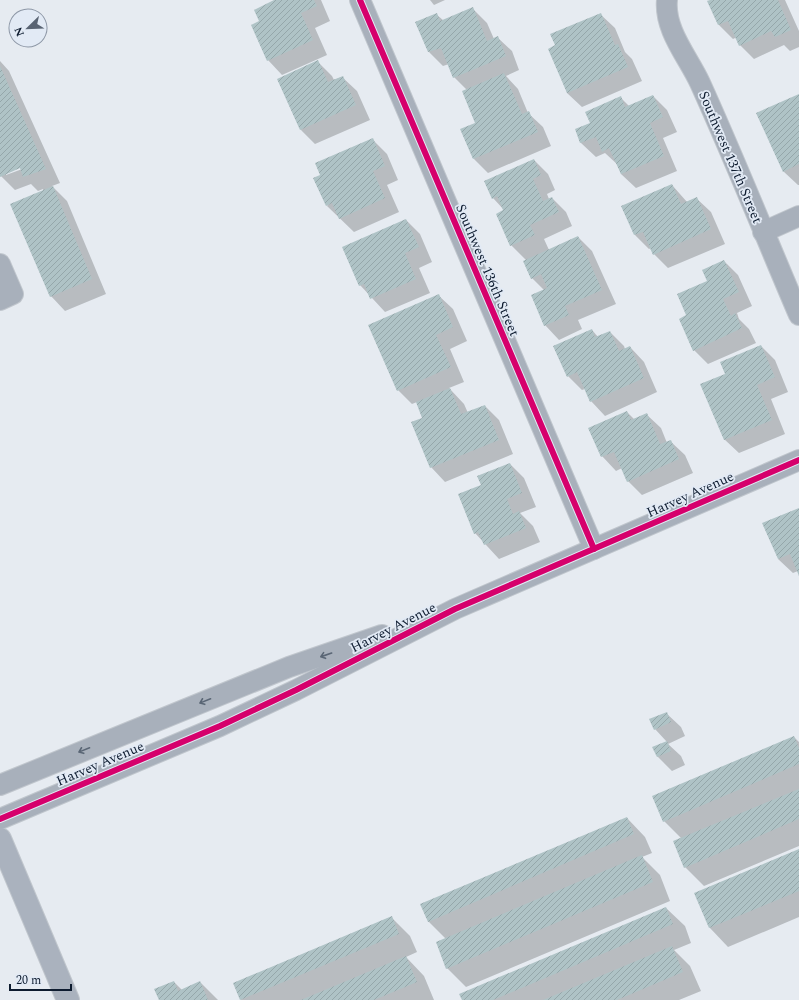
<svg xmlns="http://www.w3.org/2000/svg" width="799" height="1000" font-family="Spectral,serif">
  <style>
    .shadow { fill: #0003; fill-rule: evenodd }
    .building { fill: url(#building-hatch) }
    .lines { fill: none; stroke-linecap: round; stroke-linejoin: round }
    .minor-casing { stroke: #c0c6cd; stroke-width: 22 }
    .major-casing { stroke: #c0c6cd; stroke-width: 24 }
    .minor { stroke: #a8b0bb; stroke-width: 20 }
    .major { stroke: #aab2be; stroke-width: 22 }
    .cycleway-casing { stroke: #e2eaf5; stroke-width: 8 }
    .cycleway { stroke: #d6006c; stroke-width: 6 }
    .oneway { stroke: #5a6675 }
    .labels { text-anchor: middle; stroke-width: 3.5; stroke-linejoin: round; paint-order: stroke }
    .street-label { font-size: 14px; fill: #0d1b2f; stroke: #e2eaf5 }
  </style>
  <defs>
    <pattern id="building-hatch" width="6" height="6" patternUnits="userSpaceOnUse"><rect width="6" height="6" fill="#afc3c6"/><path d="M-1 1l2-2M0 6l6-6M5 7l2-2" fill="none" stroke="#95a7aa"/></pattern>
  </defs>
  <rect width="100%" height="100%" fill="#e6ebf1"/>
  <g class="shadow">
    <path d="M275,0H321L330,21L315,28L327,55L282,75L268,60L260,22Z"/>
    <path d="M430,0H445L434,5Z"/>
    <path d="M713,0H785L799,31V47L790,51L784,45L754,59L740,45L737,37L733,39L719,25L709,2Z"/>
    <path d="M473,9L487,23L494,39L497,37L512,51L519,70L506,76L518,89L528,113L543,127L551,146L488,173L474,159L476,123L467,90L454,77L449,64L443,66L429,52L417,22L436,14L444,21Z"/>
    <path d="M600,14L615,28L625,52L632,59L642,81L582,107L567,93L556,46Z"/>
    <path d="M0,61L9,71L60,183L52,186L67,201L106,294L65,311L51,296L43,189L38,191L31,184L15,190L0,175ZM24,166L25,168L6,175V173Z"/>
    <path d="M318,62L332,76L334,80L342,77L357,91L370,120L315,144L301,130L279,79Z"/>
    <path d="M799,95V185H798L783,171Z"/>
    <path d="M653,96L667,110L677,132L663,138L677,171L636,188L621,174L618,165L605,153L596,157L581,143L576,130L591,124L621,98L629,106Z"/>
    <path d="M372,139L387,154L398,180L387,185L399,212L354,232L327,206Z"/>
    <path d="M534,160L548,174L555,190L547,194L549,199L552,198L566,212L572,226L544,239L549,250L578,237L592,251L616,304L578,320L582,329L559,340L545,325L544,290L532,278L526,260L511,245L505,211L493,198Z"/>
    <path d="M672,185L687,202L696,198L711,212L725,244L668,268L654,254L651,248L649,249L635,235Z"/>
    <path d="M406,220L420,234L432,262L419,268L430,293L385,312L360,285Z"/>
    <path d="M724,261L738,275L752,306L737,313L739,319L749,329L756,343L708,364L694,350L688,316L708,282Z"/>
    <path d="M438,295L453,309L467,341L450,349L464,382L449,388L464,404L468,413L485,406L499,420L513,454L445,482L431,467L424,418L417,402L412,404L398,390Z"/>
    <path d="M592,330L598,337L610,332L624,346L625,349L630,347L644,362L657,392L605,416L591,401L585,389L582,390L568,376Z"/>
    <path d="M761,346L775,360L788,392L771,399L785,434L739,453L724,439L727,375Z"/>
    <path d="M627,412L634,419L646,414L661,428L667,443L670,441L685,455L693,473L642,495L628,481L622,468L616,471L602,456Z"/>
    <path d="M510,464L524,478L536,507L520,513L533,526L540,542L499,559L475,533L482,486Z"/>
    <path d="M799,509V573L798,571L793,573L778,559Z"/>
    <path d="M666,713L681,727L685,736L668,744L681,756L685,765L672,771L657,756L667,742L655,729Z"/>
    <path d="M794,737L799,742V846L704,886L685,867L682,839L664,821Z"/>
    <path d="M627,818L645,837L652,853L642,857L660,875L670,901L466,987L447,968L446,939L428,921Z"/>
    <path d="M799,850V917L728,947L710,928L695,894Z"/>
    <path d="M666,908L685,926L691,943L674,950L690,966L701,991L679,1000H463Z"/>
    <path d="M391,917L410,936L417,952L406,957L424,976L434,1000H241L234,984Z"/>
    <path d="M174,982L182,990L200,982L218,1000H159Z"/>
  </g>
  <g class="building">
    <path d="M274,0H314L317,6L301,13L313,40L267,61L251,25L259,21L254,10Z"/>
    <path d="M710,0H778L791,30L775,37L771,31L739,46L728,21L718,25L707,1Z"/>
    <path d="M473,7L487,41L498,36L506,56L453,78L441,48L428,52L415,22L437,13L440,21Z"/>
    <path d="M601,13L615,45L618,44L628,67L567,93L548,49L555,45L550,34Z"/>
    <path d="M318,60L328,82L343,76L356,105L300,130L277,79Z"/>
    <path d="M0,66L46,169L23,177L20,168L0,177Z"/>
    <path d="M504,73L522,114L529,111L538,132L473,159L460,129L475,123L462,91Z"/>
    <path d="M799,94V164L783,172L756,113Z"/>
    <path d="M653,95L663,117L650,123L664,156L621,174L609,148L602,152L596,137L580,143L575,129L590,123L585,112L621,96L625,107Z"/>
    <path d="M373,138L385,166L373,171L385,198L339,219L332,203L326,206L313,178L320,175L315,163Z"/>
    <path d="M534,159L541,175L533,179L543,201L552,197L559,212L530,225L535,235L510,246L496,214L503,210L497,196L492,199L484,181Z"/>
    <path d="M672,184L681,204L697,197L711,229L653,255L643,232L634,235L621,206Z"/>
    <path d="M53,186L92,279L50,297L10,204Z"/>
    <path d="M406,219L419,247L405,253L416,279L370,299L364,284L359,286L342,247Z"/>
    <path d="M578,236L602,290L565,306L569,315L544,326L531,295L547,288L541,274L531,279L523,261Z"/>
    <path d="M724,260L739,292L723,299L731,316L735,313L742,328L693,351L679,319L686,315L677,294L707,281L702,270Z"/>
    <path d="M439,294L453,327L436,335L451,367L397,391L368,325Z"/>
    <path d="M592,329L595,337L610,331L619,351L630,346L644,378L590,402L577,372L567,377L553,346Z"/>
    <path d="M761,345L775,377L757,385L772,420L724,440L700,384L725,374L720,362Z"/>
    <path d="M450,388L461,414L485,405L499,440L430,468L411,422L422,418L416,402Z"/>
    <path d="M627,411L631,420L647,413L660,444L671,440L679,459L627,482L614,452L601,457L588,428Z"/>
    <path d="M510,463L522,493L507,499L513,514L519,511L526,528L484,545L478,532L474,534L458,494L481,485L477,476Z"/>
    <path d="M799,508V576L790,554L778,559L762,523Z"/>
    <path d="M667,712L671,722L654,730L649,719Z"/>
    <path d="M794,736L799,748V764L663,822L652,796Z"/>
    <path d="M667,741L671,751L657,757L652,747Z"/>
    <path d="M799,789V819L684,868L673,841Z"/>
    <path d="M627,817L634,834L428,922L420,904Z"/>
    <path d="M799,849V891L709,928L694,893Z"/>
    <path d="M642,855L653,882L446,969L436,942Z"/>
    <path d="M666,907L673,924L493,1000H462L459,994Z"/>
    <path d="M392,916L399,934L240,1000L233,983Z"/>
    <path d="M672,946L683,972L617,1000H543Z"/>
    <path d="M406,956L417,982L374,1000H301Z"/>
    <path d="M174,981L178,991L200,981L208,1000H159L154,989Z"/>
  </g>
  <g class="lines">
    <defs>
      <g id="minor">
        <path d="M360,0L594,549"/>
        <path d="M667,0C664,30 688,57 700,83C735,160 766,238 799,315"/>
        <path d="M763,232L799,216"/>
        <path d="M0,264L13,294L0,300"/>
        <path d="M0,785L289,667L382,635"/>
        <path d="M0,819L220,726L296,690L455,609L799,460"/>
      </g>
      <path id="major" d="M0,839L68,1000"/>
    </defs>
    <use href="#minor" class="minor-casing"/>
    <use href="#major" class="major-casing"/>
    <use href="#minor" class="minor"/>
    <use href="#major" class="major"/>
    <defs>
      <g id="cycleway">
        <path d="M360,0L594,549"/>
        <path d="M0,819L220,726L296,690L455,609L799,460"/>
      </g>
    </defs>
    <use href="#cycleway" class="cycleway-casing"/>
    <use href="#cycleway" class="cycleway"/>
  </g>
  <defs><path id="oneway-shaft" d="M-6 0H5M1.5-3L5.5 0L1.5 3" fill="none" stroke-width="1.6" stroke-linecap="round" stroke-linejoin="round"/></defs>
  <g class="oneway">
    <use href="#oneway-shaft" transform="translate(326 655) rotate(161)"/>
    <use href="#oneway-shaft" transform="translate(205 701) rotate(158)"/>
    <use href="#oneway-shaft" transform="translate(84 750) rotate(158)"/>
  </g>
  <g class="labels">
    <g class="street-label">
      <text transform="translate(731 157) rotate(67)" y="5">Southwest 137th Street</text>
      <text transform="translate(488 270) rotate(67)" y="5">Southwest 136th Street</text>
      <text transform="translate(690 494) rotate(-24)" y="5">Harvey Avenue</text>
      <text transform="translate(393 627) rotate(-27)" y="5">Harvey Avenue</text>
      <text transform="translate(100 763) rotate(-23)" y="5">Harvey Avenue</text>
    </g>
  </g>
  <g transform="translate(28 28) rotate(247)"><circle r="19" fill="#e2eaf5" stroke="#8d97a6"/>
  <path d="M0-3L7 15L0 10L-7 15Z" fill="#596473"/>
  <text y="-6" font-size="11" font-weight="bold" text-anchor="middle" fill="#0d1b2f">N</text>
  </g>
  <path d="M10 984v6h61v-6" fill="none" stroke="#0d1b2f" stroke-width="2"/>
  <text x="16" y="984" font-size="12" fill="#0d1b2f" stroke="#e2eaf5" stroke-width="3" paint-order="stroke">20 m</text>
</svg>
